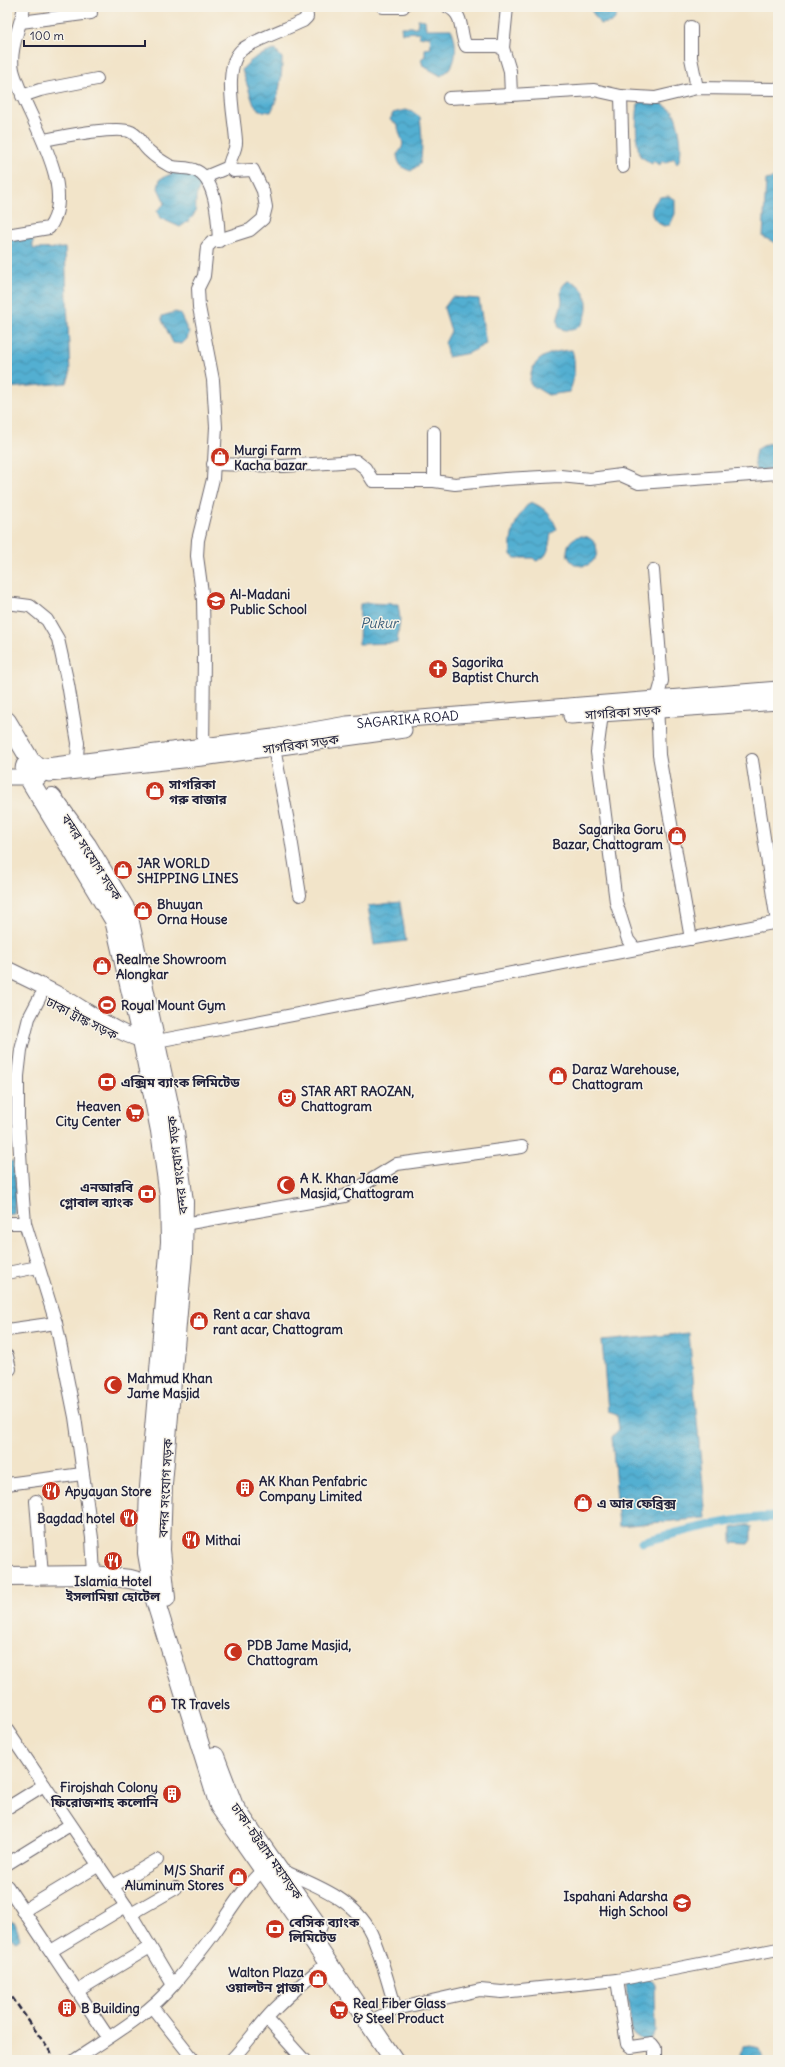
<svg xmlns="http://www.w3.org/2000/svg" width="785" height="2067" font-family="Delius,'Noto Sans Bengali',sans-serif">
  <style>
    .water { fill: url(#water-waves); stroke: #3a6886 }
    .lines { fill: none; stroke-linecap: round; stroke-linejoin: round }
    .canal { stroke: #53afd1; stroke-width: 9 }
    .minor-casing { stroke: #6b666d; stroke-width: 14 }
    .major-casing { stroke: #6b666d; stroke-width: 17 }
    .highway-casing { stroke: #6b666d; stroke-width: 20 }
    .minor { stroke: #fff; stroke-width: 12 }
    .major { stroke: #fff; stroke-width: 15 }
    .highway { stroke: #fff; stroke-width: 18 }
    .rail { stroke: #22223b; stroke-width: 2.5; stroke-dasharray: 6 3; stroke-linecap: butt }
    .labels { text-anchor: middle; stroke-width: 3; stroke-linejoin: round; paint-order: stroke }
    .poi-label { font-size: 13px; font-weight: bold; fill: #22223b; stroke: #f7f3e8; text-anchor: start }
    .street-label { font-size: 13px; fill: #22223b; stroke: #f7f3e8 }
    .water-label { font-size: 14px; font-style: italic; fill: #365a77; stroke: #f7f3e8 }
  </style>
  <defs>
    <pattern id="water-waves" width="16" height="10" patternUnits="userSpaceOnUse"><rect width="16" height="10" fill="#53afd1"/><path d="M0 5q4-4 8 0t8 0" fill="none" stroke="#448eab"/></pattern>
  </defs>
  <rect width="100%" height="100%" fill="#f7f3e8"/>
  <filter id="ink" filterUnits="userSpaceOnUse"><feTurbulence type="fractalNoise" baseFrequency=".025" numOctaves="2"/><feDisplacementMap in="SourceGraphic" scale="8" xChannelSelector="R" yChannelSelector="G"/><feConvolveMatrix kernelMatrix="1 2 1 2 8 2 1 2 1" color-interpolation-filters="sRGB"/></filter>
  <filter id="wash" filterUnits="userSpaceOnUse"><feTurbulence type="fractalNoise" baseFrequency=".012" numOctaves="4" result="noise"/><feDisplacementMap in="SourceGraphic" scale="16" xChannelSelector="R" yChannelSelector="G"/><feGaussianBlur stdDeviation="0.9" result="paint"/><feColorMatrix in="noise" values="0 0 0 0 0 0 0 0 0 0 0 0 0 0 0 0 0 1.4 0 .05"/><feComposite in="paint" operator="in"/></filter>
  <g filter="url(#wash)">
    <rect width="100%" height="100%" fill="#f2e4c9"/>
    <g class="water">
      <path d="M589,7H621L613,22L600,24Z"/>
      <path d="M418,19L425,20L426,29H451C456,38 458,57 451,67C449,71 444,73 441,76L423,66L421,59L425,56V49L431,48L430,36L419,37V32L402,33L401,27H417Z"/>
      <path d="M275,50L282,58C282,77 280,95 271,112L261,111L254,105L242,70C251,58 261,54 275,50Z"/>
      <path d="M642,101L659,102L673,111C679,123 685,153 677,164L674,158L665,163L662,161L660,165L653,161L652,164L640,156C635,140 636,120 638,104Z"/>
      <path d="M405,110L413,112L420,117C422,133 423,149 420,164L411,171C401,168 398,164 397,154C409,143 398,138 398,125L390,120L393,113Z"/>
      <path d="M173,173H186L198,176L201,186C188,206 207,210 180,227L160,218L157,211L165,203L158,188L160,179Z"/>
      <path d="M778,177V244L763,237L766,180Z"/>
      <path d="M669,196L675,200V214L670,225L664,226C649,220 648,207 660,197Z"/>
      <path d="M33,238V249L65,248L70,374L67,383L7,388V239Z"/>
      <path d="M568,281C598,285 591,342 559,328C555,316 562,309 562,300C561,292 559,287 568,281Z"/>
      <path d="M452,297L479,299L486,344L469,353L448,357L445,343L451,331L444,308Z"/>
      <path d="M176,312L180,314L189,333L187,339L182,344L173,343L162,320V316Z"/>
      <path d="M572,350C576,361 575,382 569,392L548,395L530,384C529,358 550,351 572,350Z"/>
      <path d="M768,443L775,447L777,468L756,471L754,460L756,450Z"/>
      <path d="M531,502C545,508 551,514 557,529L551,534C548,547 550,557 536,561L533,558H515L511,555C509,536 516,514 531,502Z"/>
      <circle cx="582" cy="551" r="15"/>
      <path d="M366,603L398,604L400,618L397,643L359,644L360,604Z"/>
      <path d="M400,902L406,941L374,945L368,906Z"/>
      <path d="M13,1161L16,1190L14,1214L7,1215V1162Z"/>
      <path d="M689,1333L706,1518L619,1526L612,1437L619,1429L617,1414L608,1411L602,1341Z"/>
      <path d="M748,1525L751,1527V1540L748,1544L732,1543V1528Z"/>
      <path d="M7,1915L11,1922L15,1923L20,1938L16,1941L11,1938L7,1932Z"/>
      <path d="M643,1977L652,1980L655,1985L656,2032L649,2041L639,2038L632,2033L626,1985L628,1981Z"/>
      <path d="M750,2046L760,2048L763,2060H740L743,2047Z"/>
    </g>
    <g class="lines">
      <path class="canal" d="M642,1542C687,1530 731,1518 778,1517"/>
    </g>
  </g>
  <g filter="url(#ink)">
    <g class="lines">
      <defs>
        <g id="minor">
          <path d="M383,7H403"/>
          <path d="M448,7C465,15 459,33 466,46H497L503,48L510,71L511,95L594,90L621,96L655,98L697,88L778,89"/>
          <path d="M21,22L91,13"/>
          <path d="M691,27V58L697,88"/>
          <path d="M503,48L507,7"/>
          <path d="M22,96L40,90L97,79"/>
          <path d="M621,96L623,167"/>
          <path d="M449,98L511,95"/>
          <path d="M43,140C61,137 117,125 131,132C140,136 142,146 150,152C155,157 163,162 170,166C178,169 187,167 194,170C217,177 218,222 219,241"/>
          <path d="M229,167C229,158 237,150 236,141C235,118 221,63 244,48C262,37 284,30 303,21L307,17L306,7"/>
          <path d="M205,177L229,167"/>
          <path d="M7,235L49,228C80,187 23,111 13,70C9,50 20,27 24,7"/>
          <path d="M213,464L283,466L356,461L365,468L373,481H434V432"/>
          <path d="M434,481L455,484L505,479L560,476L590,479L621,475L639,483L778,473"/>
          <path d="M653,570L662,681L657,699L659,755L691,939"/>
          <path d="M7,603L30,606L47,620L58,639L68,684L78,743L76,771"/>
          <path d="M602,714L597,752L616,902L628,940L635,949"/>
          <path d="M274,748L290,832L300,895"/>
          <path d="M203,754L204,653L203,600L197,556L198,540L213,479L216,427L213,380L199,307L198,288L204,276L207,247L212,242L250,230L263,219L266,207L263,191L253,170L234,171L229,167"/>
          <path d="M752,760L777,922"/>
          <path d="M40,997L29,1018L21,1050L18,1076V1122L23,1199L25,1223L56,1323L75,1417L92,1538L94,1575"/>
          <path d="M157,1041L778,922"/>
          <path d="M7,1223H25"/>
          <path d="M184,1224L345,1196L397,1164L522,1147"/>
          <path d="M7,1273L38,1267"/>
          <path d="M7,1330L56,1323"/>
          <path d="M7,1356L10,1369"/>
          <path d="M7,1484L82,1474"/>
          <path d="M36,1501L42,1575"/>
          <path d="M7,1730L126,1906L173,1985"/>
          <path d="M7,1808L44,1785"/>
          <path d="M7,1864L70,1825"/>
          <path d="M281,1870C313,1884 355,1899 371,1933C382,1957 388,1984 396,2009"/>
          <path d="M7,1886L108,2037"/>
          <path d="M113,1886L157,1860"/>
          <path d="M23,1911L99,1865"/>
          <path d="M131,1914L176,1888"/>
          <path d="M51,1951L126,1906"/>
          <path d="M617,1980L627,2044L631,2047L652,2044L655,2048V2060"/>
          <path d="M77,1991L150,1947"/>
          <path d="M152,2007L194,2060"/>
          <path d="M379,2017L396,2009L480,1990L502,1992L617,1980L778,1949"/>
          <path d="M267,2019L304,2060"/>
          <path d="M75,2060C109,2037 147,2016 174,1984C188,1967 202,1950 215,1932C231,1909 246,1883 268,1866"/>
          <path d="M231,2060C247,2044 259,2025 275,2009C292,1992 309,1977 328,1963"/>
        </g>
        <g id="major">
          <path d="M571,716L778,702"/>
          <path id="s1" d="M39,767L273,737L347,724L778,689"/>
          <path d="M49,774L202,758L404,730"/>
          <path d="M7,777H25"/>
          <path d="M7,969C26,978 44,987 63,997C89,1011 121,1038 150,1041"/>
        </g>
        <g id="highway">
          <path d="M7,721L32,763"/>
          <path d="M29,779L36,778L39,775L40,769L35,764L29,763L25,766L24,774L29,779L114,920L142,1040L160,1131L169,1196L170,1242L149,1487L147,1553L155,1600L219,1806L296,1916L394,2060"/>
          <path d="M52,797L87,845L128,913L175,1132L184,1202L183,1255L163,1484L161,1550L166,1598"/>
          <path d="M7,1576L94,1575L130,1579L152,1585H161"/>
          <path d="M215,1756L234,1806L318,1926"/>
        </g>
      </defs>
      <use href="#minor" class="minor-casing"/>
      <use href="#major" class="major-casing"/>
      <use href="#highway" class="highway-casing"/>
      <use href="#minor" class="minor"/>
      <use href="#major" class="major"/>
      <use href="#highway" class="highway"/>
      <path class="rail" d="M7,1990L56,2060"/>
    </g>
  </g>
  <defs>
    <symbol id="shop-disc" viewBox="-11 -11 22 22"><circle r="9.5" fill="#c8321e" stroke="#f7f3e8"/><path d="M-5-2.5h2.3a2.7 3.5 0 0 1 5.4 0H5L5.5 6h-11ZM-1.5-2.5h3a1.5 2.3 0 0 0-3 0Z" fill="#fff"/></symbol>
    <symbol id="school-disc" viewBox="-11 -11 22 22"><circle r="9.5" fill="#c8321e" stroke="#f7f3e8"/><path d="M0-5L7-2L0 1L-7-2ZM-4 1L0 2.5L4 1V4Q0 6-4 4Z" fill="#fff"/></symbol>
    <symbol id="church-disc" viewBox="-11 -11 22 22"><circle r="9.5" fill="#c8321e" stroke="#f7f3e8"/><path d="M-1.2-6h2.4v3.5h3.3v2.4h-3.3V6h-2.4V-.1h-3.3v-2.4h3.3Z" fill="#fff"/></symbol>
    <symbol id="stadium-disc" viewBox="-11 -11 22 22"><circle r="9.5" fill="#c8321e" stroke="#f7f3e8"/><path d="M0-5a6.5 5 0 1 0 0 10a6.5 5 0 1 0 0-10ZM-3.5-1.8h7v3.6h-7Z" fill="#fff"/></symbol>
    <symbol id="bank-disc" viewBox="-11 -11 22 22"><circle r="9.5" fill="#c8321e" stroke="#f7f3e8"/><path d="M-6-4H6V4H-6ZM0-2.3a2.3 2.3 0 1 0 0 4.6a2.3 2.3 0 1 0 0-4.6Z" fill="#fff"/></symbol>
    <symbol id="theatre-disc" viewBox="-11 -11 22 22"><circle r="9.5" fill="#c8321e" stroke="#f7f3e8"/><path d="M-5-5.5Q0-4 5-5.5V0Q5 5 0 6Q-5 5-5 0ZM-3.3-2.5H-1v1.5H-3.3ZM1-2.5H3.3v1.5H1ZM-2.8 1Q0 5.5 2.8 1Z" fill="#fff"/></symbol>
    <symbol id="supermarket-disc" viewBox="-11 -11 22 22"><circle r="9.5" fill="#c8321e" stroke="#f7f3e8"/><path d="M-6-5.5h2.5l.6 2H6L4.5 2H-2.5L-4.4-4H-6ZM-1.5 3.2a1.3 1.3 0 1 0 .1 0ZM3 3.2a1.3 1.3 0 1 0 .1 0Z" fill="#fff"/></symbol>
    <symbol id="mosque-disc" viewBox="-11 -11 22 22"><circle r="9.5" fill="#c8321e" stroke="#f7f3e8"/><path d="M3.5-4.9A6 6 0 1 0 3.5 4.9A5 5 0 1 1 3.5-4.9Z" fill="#fff"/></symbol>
    <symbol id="building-disc" viewBox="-11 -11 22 22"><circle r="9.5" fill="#c8321e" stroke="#f7f3e8"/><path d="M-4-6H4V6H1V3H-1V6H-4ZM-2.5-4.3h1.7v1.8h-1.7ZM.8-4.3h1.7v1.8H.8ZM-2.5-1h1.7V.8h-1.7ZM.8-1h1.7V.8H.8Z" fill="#fff"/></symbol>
    <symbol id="restaurant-disc" viewBox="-11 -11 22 22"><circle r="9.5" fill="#c8321e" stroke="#f7f3e8"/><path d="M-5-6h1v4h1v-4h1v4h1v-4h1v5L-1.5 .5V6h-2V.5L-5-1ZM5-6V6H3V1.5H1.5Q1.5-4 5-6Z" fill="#fff"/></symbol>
  </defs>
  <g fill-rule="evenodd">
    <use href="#shop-disc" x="209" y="446" width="22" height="22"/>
    <use href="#school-disc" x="205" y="590" width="22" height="22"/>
    <use href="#church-disc" x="427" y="658" width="22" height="22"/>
    <use href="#shop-disc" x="144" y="780" width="22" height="22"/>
    <use href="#shop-disc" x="666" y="825" width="22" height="22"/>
    <use href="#shop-disc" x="112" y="859" width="22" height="22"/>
    <use href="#shop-disc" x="132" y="900" width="22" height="22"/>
    <use href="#shop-disc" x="91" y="955" width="22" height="22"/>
    <use href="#stadium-disc" x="96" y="994" width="22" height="22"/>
    <use href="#shop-disc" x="547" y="1065" width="22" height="22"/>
    <use href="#bank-disc" x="96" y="1071" width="22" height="22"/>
    <use href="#theatre-disc" x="276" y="1087" width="22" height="22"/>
    <use href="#supermarket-disc" x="124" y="1102" width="22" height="22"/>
    <use href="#mosque-disc" x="275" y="1174" width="22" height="22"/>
    <use href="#bank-disc" x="136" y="1183" width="22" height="22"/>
    <use href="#shop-disc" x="188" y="1310" width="22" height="22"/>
    <use href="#mosque-disc" x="102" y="1374" width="22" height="22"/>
    <use href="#building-disc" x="234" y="1477" width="22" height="22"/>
    <use href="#restaurant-disc" x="40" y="1480" width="22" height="22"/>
    <use href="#shop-disc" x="572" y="1492" width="22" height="22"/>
    <use href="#restaurant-disc" x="118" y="1507" width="22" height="22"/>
    <use href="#restaurant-disc" x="180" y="1529" width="22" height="22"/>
    <use href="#restaurant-disc" x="102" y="1550" width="22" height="22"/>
    <use href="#mosque-disc" x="222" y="1641" width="22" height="22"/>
    <use href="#shop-disc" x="146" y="1693" width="22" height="22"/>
    <use href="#building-disc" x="161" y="1783" width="22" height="22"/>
    <use href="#shop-disc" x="227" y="1866" width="22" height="22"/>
    <use href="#school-disc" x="671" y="1892" width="22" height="22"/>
    <use href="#bank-disc" x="264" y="1918" width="22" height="22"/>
    <use href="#shop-disc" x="307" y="1968" width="22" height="22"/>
    <use href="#building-disc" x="56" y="1997" width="22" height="22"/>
    <use href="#supermarket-disc" x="328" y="1999" width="22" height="22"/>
  </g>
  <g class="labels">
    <g class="poi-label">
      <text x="234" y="455">Murgi Farm<tspan x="234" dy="15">Kacha bazar</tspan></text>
      <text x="230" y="599">Al-Madani<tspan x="230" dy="15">Public School</tspan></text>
      <text x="452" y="667">Sagorika<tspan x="452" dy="15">Baptist Church</tspan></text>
      <text x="169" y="789">সাগরিকা<tspan x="169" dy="15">গরু বাজার</tspan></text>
      <text x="663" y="834" text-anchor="end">Sagarika Goru<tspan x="663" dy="15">Bazar, Chattogram</tspan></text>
      <text x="137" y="868">JAR WORLD<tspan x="137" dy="15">SHIPPING LINES</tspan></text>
      <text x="157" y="909">Bhuyan<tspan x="157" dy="15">Orna House</tspan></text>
      <text x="116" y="964">Realme Showroom<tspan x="116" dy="15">Alongkar</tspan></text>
      <text x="121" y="1010">Royal Mount Gym</text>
      <text x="572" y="1074">Daraz Warehouse,<tspan x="572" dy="15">Chattogram</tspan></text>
      <text x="121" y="1087">এক্সিম ব্যাংক লিমিটেড</text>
      <text x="301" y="1096">STAR ART RAOZAN,<tspan x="301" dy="15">Chattogram</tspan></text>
      <text x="121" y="1111" text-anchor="end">Heaven<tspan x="121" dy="15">City Center</tspan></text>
      <text x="300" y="1183">A K. Khan Jaame<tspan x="300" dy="15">Masjid, Chattogram</tspan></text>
      <text x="133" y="1192" text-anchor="end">এনআরবি<tspan x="133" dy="15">গ্লোবাল ব্যাংক</tspan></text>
      <text x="213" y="1319">Rent a car shava<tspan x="213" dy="15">rant acar, Chattogram</tspan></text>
      <text x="127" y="1383">Mahmud Khan<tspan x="127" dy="15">Jame Masjid</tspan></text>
      <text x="259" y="1486">AK Khan Penfabric<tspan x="259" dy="15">Company Limited</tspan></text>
      <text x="65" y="1496">Apyayan Store</text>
      <text x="597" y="1508">এ আর ফেব্রিক্স</text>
      <text x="115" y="1523" text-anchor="end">Bagdad hotel</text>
      <text x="205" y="1545">Mithai</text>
      <text x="113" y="1586" text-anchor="middle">Islamia Hotel<tspan x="113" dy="15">ইসলামিয়া হোটেল</tspan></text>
      <text x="247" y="1650">PDB Jame Masjid,<tspan x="247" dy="15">Chattogram</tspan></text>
      <text x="171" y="1709">TR Travels</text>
      <text x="158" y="1792" text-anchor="end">Firojshah Colony<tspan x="158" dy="15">ফিরোজশাহ কলোনি</tspan></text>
      <text x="224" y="1875" text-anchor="end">M/S Sharif<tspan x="224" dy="15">Aluminum Stores</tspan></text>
      <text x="668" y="1901" text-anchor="end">Ispahani Adarsha<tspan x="668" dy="15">High School</tspan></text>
      <text x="289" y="1927">বেসিক ব্যাংক<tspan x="289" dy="15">লিমিটেড</tspan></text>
      <text x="304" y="1977" text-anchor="end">Walton Plaza<tspan x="304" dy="15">ওয়ালটন প্লাজা</tspan></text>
      <text x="353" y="2008">Real Fiber Glass<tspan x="353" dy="15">&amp; Steel Product</tspan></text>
      <text x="81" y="2013">B Building</text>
    </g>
    <g class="street-label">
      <text transform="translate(623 712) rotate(-4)" y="5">সাগরিকা সড়ক</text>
      <text dy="5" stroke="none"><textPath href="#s1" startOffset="372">SAGARIKA ROAD</textPath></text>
      <text transform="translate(301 744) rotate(-8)" y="5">সাগরিকা সড়ক</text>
      <text transform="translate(92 857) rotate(57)" y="5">বন্দর সংযোগ সড়ক</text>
      <text transform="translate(82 1018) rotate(27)" y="5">ঢাকা ট্রাঙ্ক সড়ক</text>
      <text transform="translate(177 1165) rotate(-97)" y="5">বন্দর সংযোগ সড়ক</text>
      <text transform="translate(165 1488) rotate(-87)" y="5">বন্দর সংযোগ সড়ক</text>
      <text transform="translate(267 1851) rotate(55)" y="5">ঢাকা-চট্টগ্রাম মহাসড়ক</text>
    </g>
    <g class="water-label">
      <text x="379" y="628">Pukur</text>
    </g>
  </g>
  <rect width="785" height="2067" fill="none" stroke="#f7f3e8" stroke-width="24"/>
  <path d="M24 40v6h121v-6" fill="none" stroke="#22223b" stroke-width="2"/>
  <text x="30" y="40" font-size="12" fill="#22223b" stroke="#f7f3e8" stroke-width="3" paint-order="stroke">100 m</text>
</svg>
